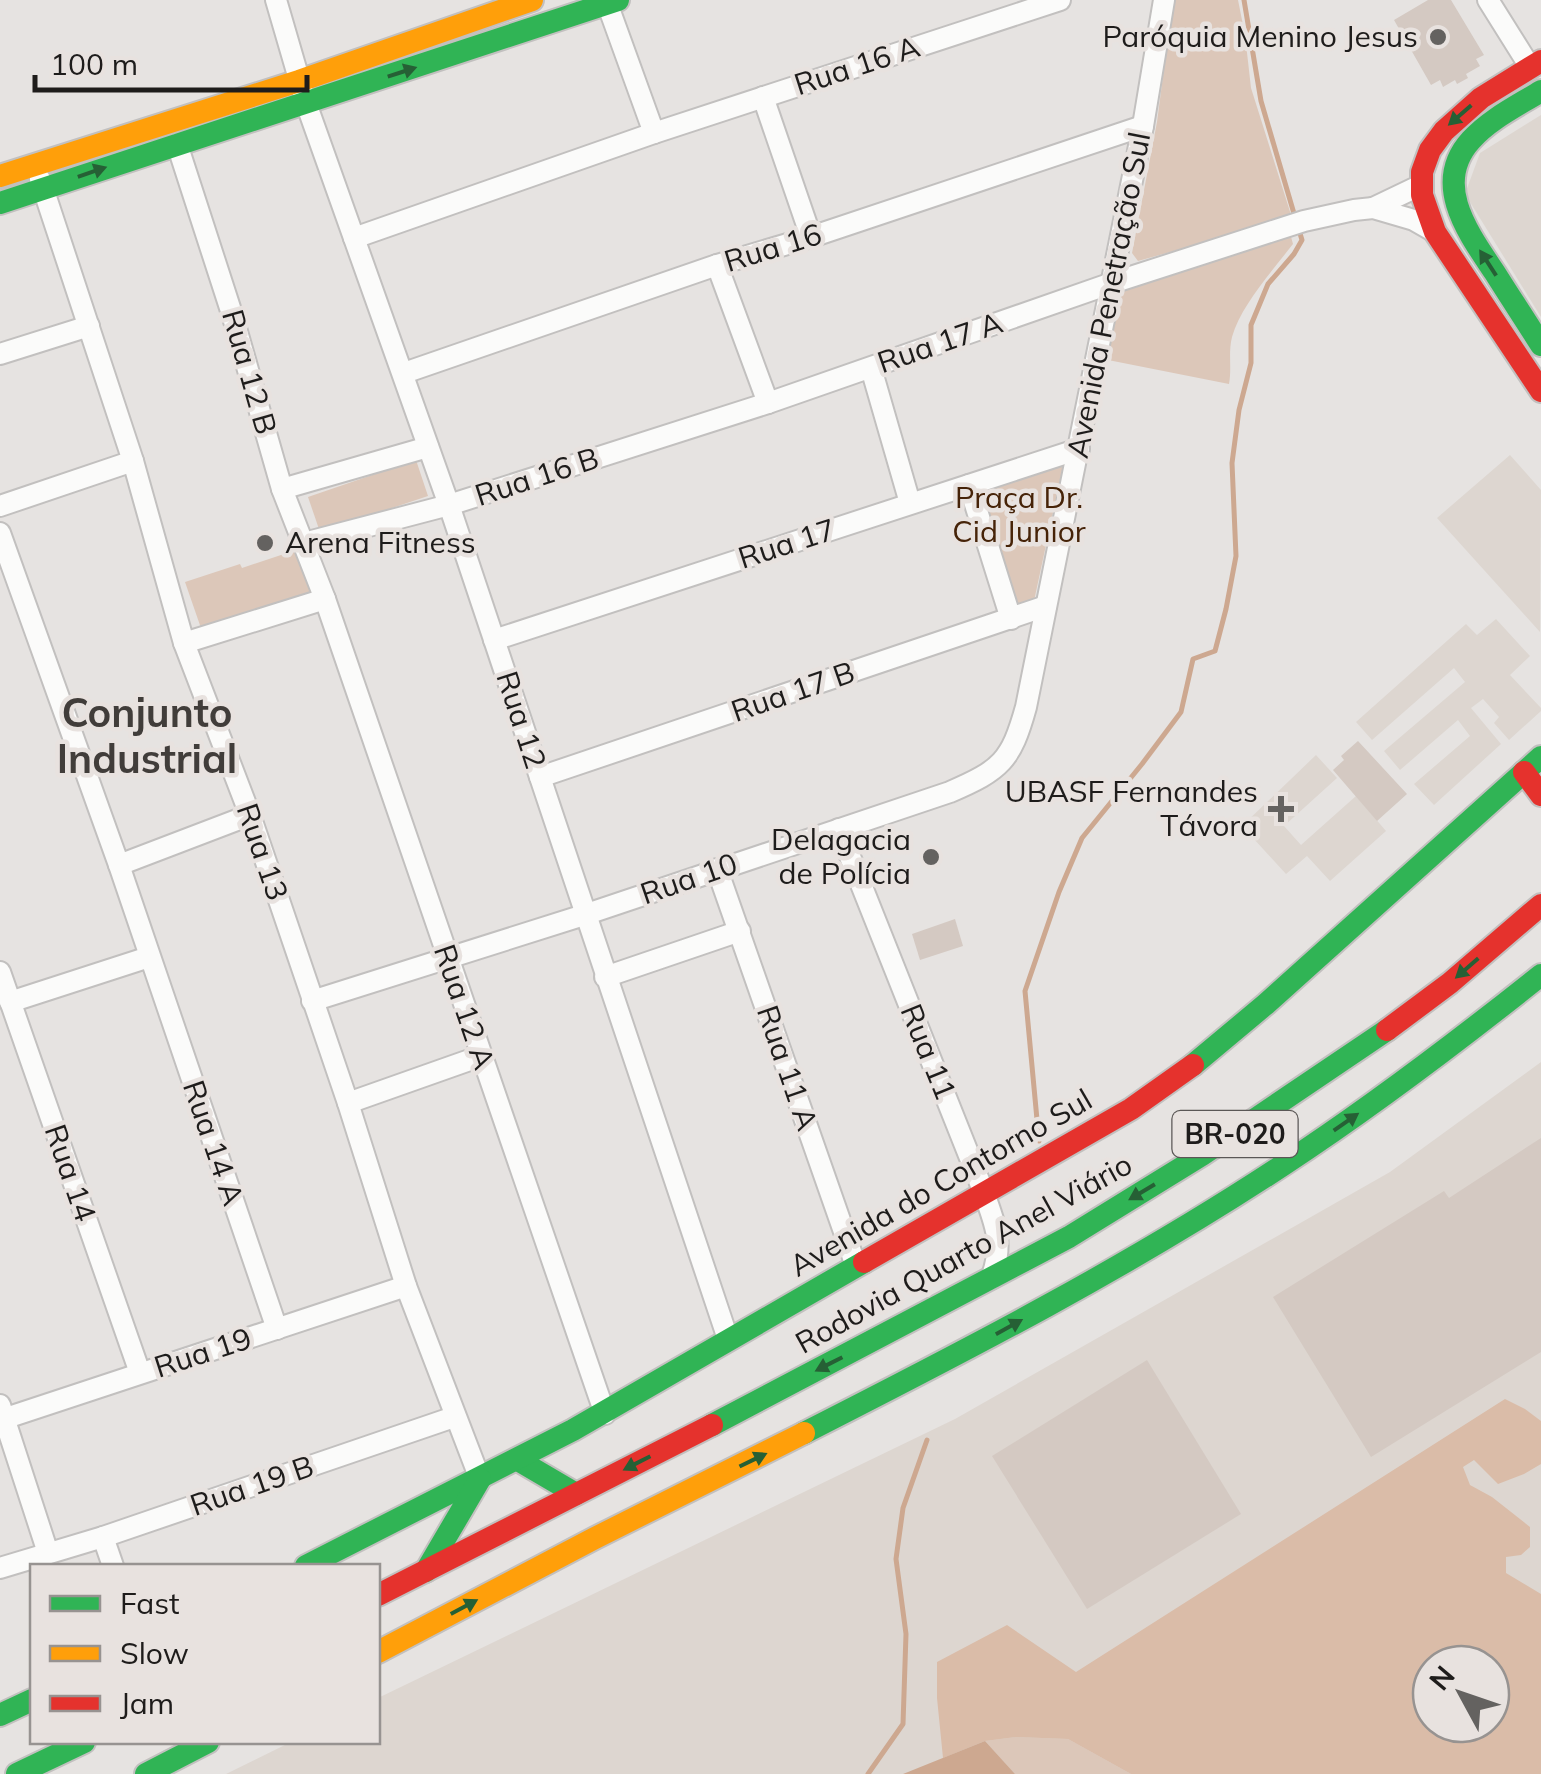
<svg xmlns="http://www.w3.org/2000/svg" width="1541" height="1774" font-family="Mulish,sans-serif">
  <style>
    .built { fill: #ddd6d0; fill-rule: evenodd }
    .green { fill: #dcc7b9 }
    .forest { fill: #dabca8; fill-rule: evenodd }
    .water { fill: #cda890 }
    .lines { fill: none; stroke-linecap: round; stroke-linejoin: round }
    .stream { stroke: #cda890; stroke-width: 5 }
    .building { fill: #d4c9c2 }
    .street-casing { stroke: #c2c0bf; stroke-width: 24 }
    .fast-casing { stroke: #c2c0bf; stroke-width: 26 }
    .slow-casing { stroke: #c2c0bf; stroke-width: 26 }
    .jam-casing { stroke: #c2c0bf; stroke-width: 26 }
    .street { stroke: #fbfbfa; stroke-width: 20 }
    .fast { stroke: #30b455; stroke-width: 22 }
    .slow { stroke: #ff9f0a; stroke-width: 22 }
    .jam { stroke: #e5322d; stroke-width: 22 }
    .oneway { fill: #266035 }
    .poi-dot { fill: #646260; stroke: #e8e2df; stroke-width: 4 }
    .labels { text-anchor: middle; stroke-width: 9; stroke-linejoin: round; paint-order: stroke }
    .shield { fill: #e8e2df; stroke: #5b5756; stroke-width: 2.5 }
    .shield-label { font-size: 28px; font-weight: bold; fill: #1e1c1b }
    .poi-label { font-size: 30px; fill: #1e1c1b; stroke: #e8e2df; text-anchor: end }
    .street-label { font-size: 30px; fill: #1e1c1b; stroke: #e8e2df }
    .park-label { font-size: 30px; fill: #462308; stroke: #e8e2df }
    .district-label { font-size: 40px; font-weight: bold; fill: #413d3a; stroke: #e8e2df }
  </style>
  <rect width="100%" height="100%" fill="#e6e3e1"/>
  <g class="built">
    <path d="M1541,115V317L1465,194L1480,153Z"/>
    <path d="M1510,455L1541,490L1540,632L1437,518Z"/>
    <path d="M1496,619L1530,656L1510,675L1541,708V711L1509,740L1494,723L1499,717L1483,699L1471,708L1501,744L1434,805L1414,784L1470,736L1458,720L1400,770L1384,751L1465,682L1454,668L1372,740L1356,722L1466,624L1477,635Z"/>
    <path d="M1316,755L1337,778L1284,826L1301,845L1356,796L1386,831L1330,881L1307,856L1286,874L1242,826Z"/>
    <path d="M1541,1062V1774H226L291,1742H378V1698L955,1419L1390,1172ZM1431,1664H1491V1724H1431Z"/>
  </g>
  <g class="green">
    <path d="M1173,0H1238L1245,35L1251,88L1292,218L1138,261L1132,253L1157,122Z"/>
    <path d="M1290,233L1293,244C1273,270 1241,305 1232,337C1228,353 1232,368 1229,384L1108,360L1119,293L1124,287Z"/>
    <path d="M416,460L428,496L320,532L308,497Z"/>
    <path d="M1063,466L1034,601L1015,605L978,494Z"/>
    <path d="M302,548L316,593L202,631L185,582L240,564L242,568Z"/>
    <path d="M1016,1737L1068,1739L1131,1774H1015L985,1741Z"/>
  </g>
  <path class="forest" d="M1505,1399L1525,1409L1541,1421V1464L1524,1474L1498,1484L1474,1460L1463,1467L1470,1485L1492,1497L1530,1527V1547L1521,1555L1506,1557V1573L1541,1594V1774H1131L1068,1739L1016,1737L985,1741L943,1758L937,1698V1662L1007,1625L1076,1672ZM1431,1664H1491V1724H1431Z"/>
  <path class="water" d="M985,1741L1015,1774H903Z"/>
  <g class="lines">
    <g class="stream">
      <path d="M1244,0L1261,101L1295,217"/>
      <path d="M1039,1141L1025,991L1059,892L1082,838L1142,764L1181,712L1193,659L1215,651L1226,609L1236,556L1232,463L1239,410L1251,363V325L1268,284L1294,254L1302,240L1298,227"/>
      <path d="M868,1774L903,1724L906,1634L896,1559L903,1508L927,1440"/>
    </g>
  </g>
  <g class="building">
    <path d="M1428,0H1451L1484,55L1476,59L1480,66L1466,74L1468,78L1457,84L1455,80L1443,87L1440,80L1431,85L1394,20Z"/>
    <path d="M1358,741L1407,794L1377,821L1333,770L1344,760L1341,756Z"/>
    <path d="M955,919L963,946L920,960L912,934Z"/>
    <path d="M1541,1138V1352L1371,1457L1273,1297L1444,1191L1449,1198Z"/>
    <path d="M1147,1360L1241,1514L1087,1609L992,1456Z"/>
  </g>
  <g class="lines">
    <defs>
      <g id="street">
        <path d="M276,0L306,103L449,505L728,1339"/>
        <path d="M1488,0L1530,67"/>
        <path d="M607,3L654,133"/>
        <path d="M763,97L811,237"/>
        <path d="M177,144L232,314L282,489L325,599L605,1414"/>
        <path d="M40,179L133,461L184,643L250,815L348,1103L406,1286L480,1479"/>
        <path d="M1373,208L1421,185"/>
        <path d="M354,238L654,133L1060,0"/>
        <path d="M717,265L768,403"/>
        <path d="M0,354L89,326"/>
        <path d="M871,368L910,503"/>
        <path d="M404,373L717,265L811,237L1143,126"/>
        <path d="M969,485L1011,619"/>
        <path d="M282,489L428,447"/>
        <path d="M0,506L133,461"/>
        <path d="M0,533L119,865L277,1329"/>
        <path d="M304,543L449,505L768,403L1112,283L1304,221L1354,210L1373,208L1414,220L1435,232"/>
        <path d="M494,640L1079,449"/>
        <path d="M184,643L325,599"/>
        <path d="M540,777L1046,606"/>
        <path d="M839,829L984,1193C996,1227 1004,1243 991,1279"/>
        <path d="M119,865L250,815"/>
        <path d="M717,869L856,1266"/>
        <path d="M0,972L140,1373"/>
        <path d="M605,977L740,931"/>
        <path d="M312,1001L584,915L950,792C1001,770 1011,761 1026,707L1143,126L1164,0"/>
        <path d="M10,1002L149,957"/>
        <path d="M348,1103L481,1056"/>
        <path d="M0,1405L48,1553"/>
        <path d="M0,1420L406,1286"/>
        <path d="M103,1537L113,1566"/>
        <path d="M0,1568L103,1537L454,1417"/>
      </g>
      <g id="fast">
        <path d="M1541,91C1517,106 1490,119 1471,140C1431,184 1469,234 1495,273C1510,297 1526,321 1541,345"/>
        <path d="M0,203L618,0"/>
        <path d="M1193,1065L1266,1004L1541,757"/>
        <path d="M712,1425L1069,1237L1202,1155L1387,1030"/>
        <path d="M804,1433C967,1350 1130,1266 1283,1165C1373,1106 1457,1042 1541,975"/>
        <path d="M518,1460L576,1494"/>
        <path d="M306,1566L573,1430L864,1262"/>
        <path d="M426,1571L480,1479"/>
        <path d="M0,1715L32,1700"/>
        <path d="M17,1774L84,1742"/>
        <path d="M146,1774L208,1742"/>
      </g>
      <g id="slow">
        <path d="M0,176L299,81L532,0"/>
        <path d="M378,1652L595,1538L804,1433"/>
      </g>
      <g id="jam">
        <path d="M1541,61L1481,98L1444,131L1430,150L1422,172V195L1435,232L1541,391"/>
        <path d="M1524,772L1541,795"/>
        <path d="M1387,1030L1450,983L1541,905"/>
        <path d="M864,1262L1131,1109L1193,1065"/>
        <path d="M378,1595L712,1425"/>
      </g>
    </defs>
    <use href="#street" class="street-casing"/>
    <use href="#fast" class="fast-casing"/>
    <use href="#slow" class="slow-casing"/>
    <use href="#jam" class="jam-casing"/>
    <use href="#street" class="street"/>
    <use href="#fast" class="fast"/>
    <use href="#slow" class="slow"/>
    <use href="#jam" class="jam"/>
  </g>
  <defs><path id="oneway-solid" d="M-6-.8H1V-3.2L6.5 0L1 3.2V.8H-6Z" transform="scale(2.5)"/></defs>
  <g class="oneway">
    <use href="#oneway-solid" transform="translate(402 72) rotate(-18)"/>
    <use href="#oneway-solid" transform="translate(1460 115) rotate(139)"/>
    <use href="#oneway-solid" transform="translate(92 172) rotate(-19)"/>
    <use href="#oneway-solid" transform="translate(1488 263) rotate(-123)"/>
    <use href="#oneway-solid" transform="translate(1467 968) rotate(139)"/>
    <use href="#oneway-solid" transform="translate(1346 1122) rotate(-35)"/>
    <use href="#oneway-solid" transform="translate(1142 1192) rotate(149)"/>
    <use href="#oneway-solid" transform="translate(1009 1327) rotate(-29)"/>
    <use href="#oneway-solid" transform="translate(829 1364) rotate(153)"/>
    <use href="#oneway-solid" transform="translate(753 1460) rotate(-26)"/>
    <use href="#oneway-solid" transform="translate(637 1463) rotate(153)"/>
    <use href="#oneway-solid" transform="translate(464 1607) rotate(-28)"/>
  </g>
  <g class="poi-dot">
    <circle cx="1438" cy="37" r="10"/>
    <circle cx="265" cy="543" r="10"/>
    <path d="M1276 794h10v10h10v10h-10v10h-10v-10h-10v-10h10z"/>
    <circle cx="931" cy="857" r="10"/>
  </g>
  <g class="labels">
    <rect class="shield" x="1172.5" y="1111" width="125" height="46" rx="8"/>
    <g class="shield-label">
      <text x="1235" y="1144">BR-020</text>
    </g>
    <g class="poi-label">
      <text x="1418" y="47">Paróquia Menino Jesus</text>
      <text x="285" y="553" text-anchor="start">Arena Fitness</text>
      <text x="1258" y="802">UBASF Fernandes<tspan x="1258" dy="34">Távora</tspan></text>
      <text x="911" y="850">Delagacia<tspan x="911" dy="34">de Polícia</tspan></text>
    </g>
    <g class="street-label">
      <text transform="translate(857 66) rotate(-18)" y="10">Rua 16 A</text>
      <text transform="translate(773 248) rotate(-17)" y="10">Rua 16</text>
      <text transform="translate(1109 295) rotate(-79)" y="10">Avenida Penetração Sul</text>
      <text transform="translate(940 343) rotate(-19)" y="10">Rua 17 A</text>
      <text transform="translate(249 372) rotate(74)" y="10">Rua 12 B</text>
      <text transform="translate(537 477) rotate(-18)" y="10">Rua 16 B</text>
      <text transform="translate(787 544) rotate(-18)" y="10">Rua 17</text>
      <text transform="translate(793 692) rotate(-19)" y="10">Rua 17 B</text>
      <text transform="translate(521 720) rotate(72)" y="10">Rua 12</text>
      <text transform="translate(262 852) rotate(71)" y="10">Rua 13</text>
      <text transform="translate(689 879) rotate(-19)" y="10">Rua 10</text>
      <text transform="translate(464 1007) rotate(71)" y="10">Rua 12 A</text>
      <text transform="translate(928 1052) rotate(68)" y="10">Rua 11</text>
      <text transform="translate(787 1068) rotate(71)" y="10">Rua 11 A</text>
      <text transform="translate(213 1143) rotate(71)" y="10">Rua 14 A</text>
      <text transform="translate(70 1173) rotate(71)" y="10">Rua 14</text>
      <text transform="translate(941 1183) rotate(-30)" y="10">Avenida do Contorno Sul</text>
      <text transform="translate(964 1254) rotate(-29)" y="10">Rodovia Quarto Anel Viário</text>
      <text transform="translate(203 1353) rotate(-18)" y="10">Rua 19</text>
      <text transform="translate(252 1486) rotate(-19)" y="10">Rua 19 B</text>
    </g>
    <g class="park-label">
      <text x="1019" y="508">Praça Dr.<tspan x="1019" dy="34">Cid Junior</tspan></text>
    </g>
    <g class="district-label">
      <text x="147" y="727">Conjunto<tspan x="147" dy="46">Industrial</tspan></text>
    </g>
  </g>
  <rect x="30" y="1564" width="350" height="180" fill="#e8e2df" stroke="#979391" stroke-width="2.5"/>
  <rect x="50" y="1596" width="50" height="15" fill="#30b455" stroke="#979391" stroke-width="2.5"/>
  <text x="120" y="1614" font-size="30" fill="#1e1c1b">Fast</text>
  <rect x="50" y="1646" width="50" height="15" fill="#ff9f0a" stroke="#979391" stroke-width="2.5"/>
  <text x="120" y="1664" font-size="30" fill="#1e1c1b">Slow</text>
  <rect x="50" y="1696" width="50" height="15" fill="#e5322d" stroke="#979391" stroke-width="2.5"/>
  <text x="120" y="1714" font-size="30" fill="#1e1c1b">Jam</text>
  <g transform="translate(1461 1694) rotate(310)"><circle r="48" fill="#e8e2df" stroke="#979391" stroke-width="2.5"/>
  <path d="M0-8L18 38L0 25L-18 38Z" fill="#646260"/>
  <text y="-15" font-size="28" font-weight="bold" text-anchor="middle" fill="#1e1c1b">N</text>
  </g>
  <path d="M35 75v15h272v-15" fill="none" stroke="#1e1c1b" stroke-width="5"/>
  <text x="50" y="75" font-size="30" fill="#1e1c1b" stroke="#e8e2df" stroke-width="8" paint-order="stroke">100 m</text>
</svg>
